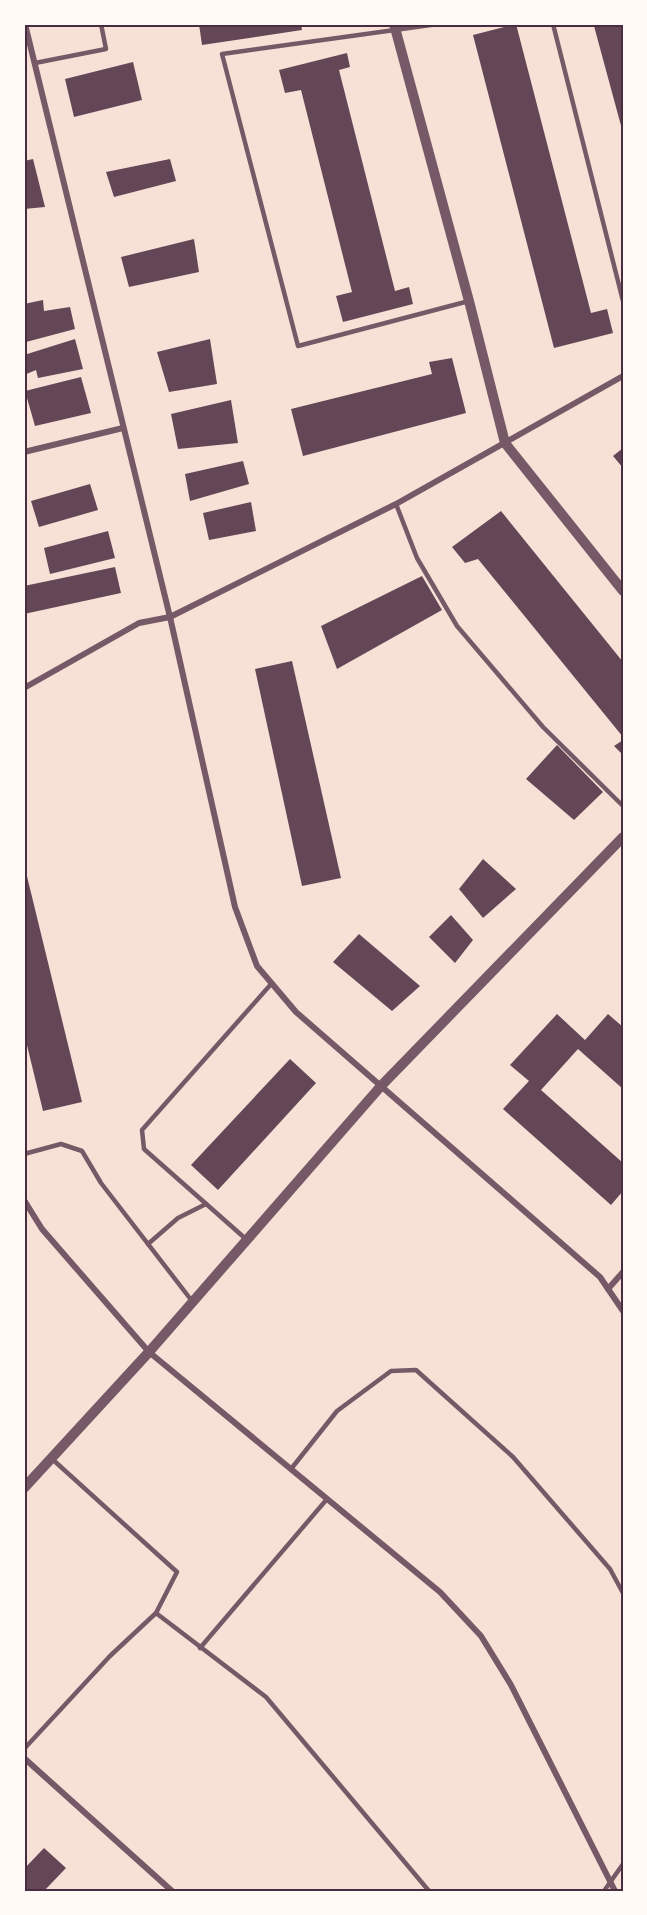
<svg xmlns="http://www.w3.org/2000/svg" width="647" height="1915" font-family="Ubuntu,sans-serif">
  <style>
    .building { fill: #644757 }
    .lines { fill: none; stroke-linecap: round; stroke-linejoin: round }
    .service { stroke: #755966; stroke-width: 4.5 }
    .minor { stroke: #755966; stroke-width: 6 }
    .tertiary { stroke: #755966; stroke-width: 10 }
    .neatline { fill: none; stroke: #4a2c40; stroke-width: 2 }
  </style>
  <rect width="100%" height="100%" fill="#f7e1d7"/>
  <g class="building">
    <path d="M199,24H301L302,30L202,45Z"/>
    <path d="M516,24L591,313L607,309L613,333L554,348L473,35Z"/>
    <path d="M600,24H623V133L594,26Z"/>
    <path d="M347,53L350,67L339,70L395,291L409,287L413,304L343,322L336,296L352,292L301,90L285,93L279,70Z"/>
    <path d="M133,62L142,100L74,117L65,79Z"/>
    <path d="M33,159L45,207L24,209V161Z"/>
    <path d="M170,159L176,181L114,197L106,172Z"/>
    <path d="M194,239L199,272L129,287L121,257Z"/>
    <path d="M43,300L44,311L70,307L75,329L26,342L24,334V304Z"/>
    <path d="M75,339L83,369L38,378L36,370L24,375V355Z"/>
    <path d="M210,339L217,384L169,392L157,352Z"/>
    <path d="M452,358L466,413L303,456L291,409L432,374L429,362Z"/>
    <path d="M81,377L91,413L35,426L25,391Z"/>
    <path d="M231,400L238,443L178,449L171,414Z"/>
    <path d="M623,448V468L613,456Z"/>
    <path d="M243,461L249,484L190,501L185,474Z"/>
    <path d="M90,484L98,510L39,527L31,501Z"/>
    <path d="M251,502L256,531L209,540L203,513Z"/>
    <path d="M501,511L623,662V737L478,559L465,563L452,547Z"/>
    <path d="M108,531L115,558L50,574L44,548Z"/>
    <path d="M115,567L121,593L24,614V586Z"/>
    <path d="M422,576L442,610L337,669L321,626Z"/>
    <path d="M292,661L341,878L302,886L255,669Z"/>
    <path d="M623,740V755L614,746Z"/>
    <path d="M557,745L603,792L574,820L526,779Z"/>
    <path d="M483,859L516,889L483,918L459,889Z"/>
    <path d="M24,864L82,1102L43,1111L24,1033Z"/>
    <path d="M451,915L473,940L455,963L429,937Z"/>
    <path d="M359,934L420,986L392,1011L333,962Z"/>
    <path d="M557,1014L585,1040L608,1014L623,1027V1089L578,1049L541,1090L623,1163V1191L611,1205L503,1109L529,1081L510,1065Z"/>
    <path d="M290,1059L316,1083L218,1190L191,1165Z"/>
    <path d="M44,1848L66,1868L44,1891H24V1869Z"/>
  </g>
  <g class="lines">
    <g class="service">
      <path d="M438,24L222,54L298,346L469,301"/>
      <path d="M553,24L623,301"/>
      <path d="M35,63L106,49L101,24"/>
      <path d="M396,504L417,558L457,626L543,727L623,806"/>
      <path d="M24,1154L61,1144L82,1151L101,1183L192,1301"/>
      <path d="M247,1240L144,1149L142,1130L272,983"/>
      <path d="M148,1244L178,1218L206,1204"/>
      <path d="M51,1458L177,1572L156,1613"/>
      <path d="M291,1469L337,1411L391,1371L416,1370L513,1457L610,1569L623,1593"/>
      <path d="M200,1648L327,1499"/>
      <path d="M24,1749L110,1656L156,1613L266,1697L429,1891"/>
      <path d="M604,1891L623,1864"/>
    </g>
    <g class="minor">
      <path d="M25,24L170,617L235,907L257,966L296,1012L600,1277L623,1311"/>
      <path d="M24,452L123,428"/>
      <path d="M24,688L139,623L170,617L396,504L623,376"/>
      <path d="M24,1200L42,1229L149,1352L440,1592L481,1636L511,1685L615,1891"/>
      <path d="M608,1289L623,1272"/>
      <path d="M24,1758L172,1891"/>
    </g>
    <g class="tertiary">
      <path d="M394,24L469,301L505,443L623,591"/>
      <path d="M24,1488L149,1352L381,1086L623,837"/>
    </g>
  </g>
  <rect width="647" height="1915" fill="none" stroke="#fffaf5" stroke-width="51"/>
  <rect x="26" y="26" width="596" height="1864" class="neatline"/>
</svg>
